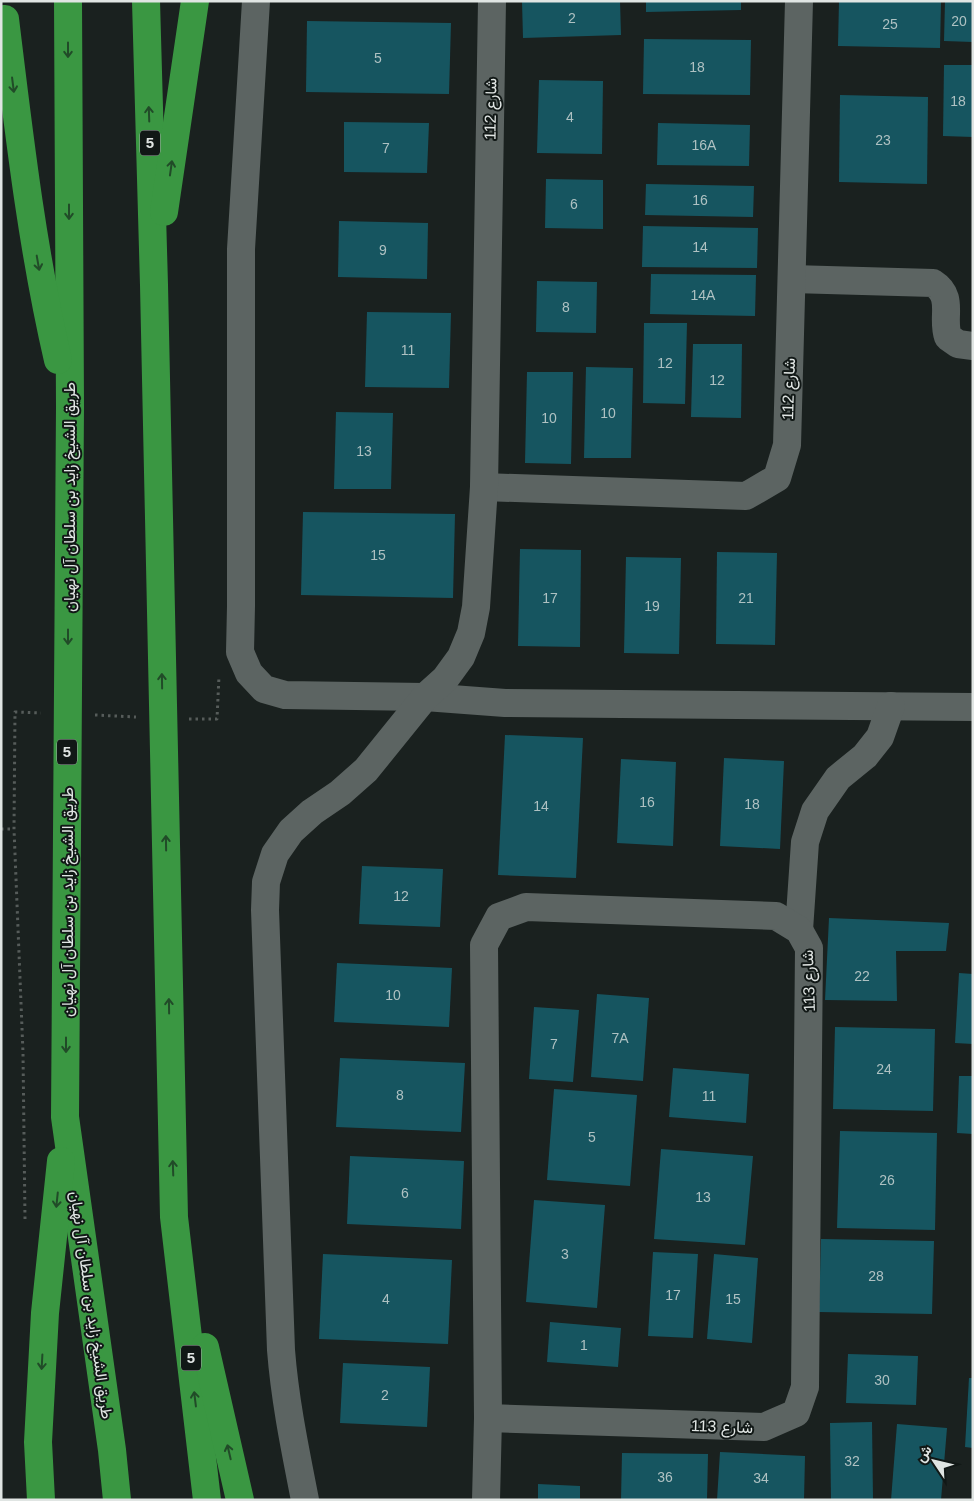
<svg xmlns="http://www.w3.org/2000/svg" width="974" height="1501" font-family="Arial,Vazirmatn,sans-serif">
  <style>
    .building { fill: #165560 }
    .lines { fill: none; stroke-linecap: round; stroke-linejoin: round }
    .path { stroke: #565c5a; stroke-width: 3; stroke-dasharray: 2.5 4; stroke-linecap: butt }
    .minor { stroke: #5c6462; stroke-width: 28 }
    .highway { stroke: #3a9742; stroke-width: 28 }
    .oneway { stroke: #214b28 }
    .labels { text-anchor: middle; stroke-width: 4; stroke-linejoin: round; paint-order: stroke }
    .number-label { font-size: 14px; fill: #aec1c2 }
    .shield { fill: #111816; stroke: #a2a8a6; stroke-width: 1 }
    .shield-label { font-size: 15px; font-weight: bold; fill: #e0e5e3 }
    .street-label { font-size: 16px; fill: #e0e5e3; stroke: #111816 }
  </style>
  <rect width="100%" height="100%" fill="#1a211f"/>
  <g class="building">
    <path d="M522,1H620L621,35L523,38Z"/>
    <path d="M646,1H741V10L646,12Z"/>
    <path d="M839,1L941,2L940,48L838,46Z"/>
    <path d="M945,1H973V42L944,41Z"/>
    <path d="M307,21L451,23L449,94L306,92Z"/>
    <path d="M644,39L751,40L750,95L643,94Z"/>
    <path d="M944,65H973V137L943,136Z"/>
    <path d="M539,80L603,81L602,154L537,153Z"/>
    <path d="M840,95L928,97L927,184L839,182Z"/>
    <path d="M344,122L429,123L427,173L344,172Z"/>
    <path d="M658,123L750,125L749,166L657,165Z"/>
    <path d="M546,179L603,180V229L545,228Z"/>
    <path d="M646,184L754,186L753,217L645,215Z"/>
    <path d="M339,221L428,223L427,279L338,277Z"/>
    <path d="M643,226L758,228L757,268L642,267Z"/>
    <path d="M651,274L756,275L755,316L650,314Z"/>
    <path d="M537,281L597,282L596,333L536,332Z"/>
    <path d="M367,312L451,313L449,388L365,387Z"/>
    <path d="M644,323H687L685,404L643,403Z"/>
    <path d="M693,344H742L741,418L691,417Z"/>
    <path d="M586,367L633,368L631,458H584Z"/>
    <path d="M527,372H573L571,464L525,463Z"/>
    <path d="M336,412L393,413L391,489H334Z"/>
    <path d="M303,512L455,514L453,598L301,595Z"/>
    <path d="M520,549L581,550L580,647L518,646Z"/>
    <path d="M717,552L777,553L775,645L716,644Z"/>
    <path d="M626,557L681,558L679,654L624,653Z"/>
    <path d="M505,735L583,738L576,878L498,875Z"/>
    <path d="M724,758L784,761L780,849L720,846Z"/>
    <path d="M621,759L676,762L673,846L617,843Z"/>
    <path d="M362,866L443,869L440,927L359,924Z"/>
    <path d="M829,918L949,923L946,951H896L897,1001L825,1000Z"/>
    <path d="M337,963L452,968L449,1027L334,1022Z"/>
    <path d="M959,973L973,974V1044L955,1043Z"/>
    <path d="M597,994L649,998L643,1081L591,1077Z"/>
    <path d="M534,1007L579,1010L573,1082L529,1079Z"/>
    <path d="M835,1027L935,1029L933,1111L833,1109Z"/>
    <path d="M340,1058L465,1063L461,1132L336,1127Z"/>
    <path d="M673,1068L749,1074L746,1123L669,1117Z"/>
    <path d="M959,1076H973V1134L957,1133Z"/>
    <path d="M554,1089L637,1095L630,1186L547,1180Z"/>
    <path d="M840,1131L937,1133L935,1230L837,1228Z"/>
    <path d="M661,1149L753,1156L745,1245L654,1239Z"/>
    <path d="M350,1156L464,1161L461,1229L347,1224Z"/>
    <path d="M534,1200L605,1205L597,1308L526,1302Z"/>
    <path d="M821,1239L934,1241L932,1314L819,1312Z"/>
    <path d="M653,1252L698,1254L693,1338L648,1336Z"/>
    <path d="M323,1254L452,1260L448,1344L319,1339Z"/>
    <path d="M714,1254L758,1258L752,1343L707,1339Z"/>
    <path d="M550,1322L621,1328L618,1367L547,1362Z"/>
    <path d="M848,1354L918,1356L916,1405L846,1403Z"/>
    <path d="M343,1363L430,1367L427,1427L340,1423Z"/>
    <path d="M969,1378H973V1448L965,1447Z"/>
    <path d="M872,1422L873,1500H831L830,1423Z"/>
    <path d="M897,1424L947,1428L941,1500H891Z"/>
    <path d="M720,1452L805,1456L804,1500H717Z"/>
    <path d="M622,1453L708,1454L707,1500H621Z"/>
    <path d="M538,1484L580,1486V1500H538Z"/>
  </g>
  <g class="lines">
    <g class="path">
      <path d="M95,715L136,717"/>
      <path d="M189,719H217L219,676"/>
      <path d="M1,829H14"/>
      <path d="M25,1219L23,1053L14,829L15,712L41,713"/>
    </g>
    <g class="minor">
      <path d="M256,1L241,249V606L240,652L249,673L264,689L285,695L425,697L505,703L973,707"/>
      <path d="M792,279L933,283C955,297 941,317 948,337L958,344L973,346"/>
      <path d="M484,487L746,496L777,478L787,445L799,1"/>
      <path d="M799,930L805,842L815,811L838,778L865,756L880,737L891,706"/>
      <path d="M305,1500C295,1449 285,1401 281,1350L265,910L266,882L275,854L291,831L312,812L340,793L366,770L425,697L445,679L461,657L471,633L476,607L484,487L492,1"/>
      <path d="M486,1500L488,1418L484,945L499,917L526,907L776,916L799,930L809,948L805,1387L796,1413L764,1427L488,1418"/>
    </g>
    <g class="highway">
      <path d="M68,1L70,407L65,1117L112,1450L117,1500"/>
      <path d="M146,1L154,285L174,1217L207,1500"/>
      <path d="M5,19C19,134 32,248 58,360"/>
      <path d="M164,212L195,1"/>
      <path d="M205,1347L240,1500"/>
      <path d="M41,1500L38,1442L45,1313L61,1161"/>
    </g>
  </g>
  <defs><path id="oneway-shaft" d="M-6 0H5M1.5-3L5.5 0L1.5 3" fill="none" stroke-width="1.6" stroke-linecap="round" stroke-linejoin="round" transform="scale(1.25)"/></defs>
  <g class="oneway">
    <use href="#oneway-shaft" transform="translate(68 50) rotate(90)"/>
    <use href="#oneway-shaft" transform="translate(13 85) rotate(83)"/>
    <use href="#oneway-shaft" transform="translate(149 114) rotate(-92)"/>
    <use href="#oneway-shaft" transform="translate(171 168) rotate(-82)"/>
    <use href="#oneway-shaft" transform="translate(69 212) rotate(90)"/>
    <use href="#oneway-shaft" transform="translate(38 263) rotate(80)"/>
    <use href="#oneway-shaft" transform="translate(68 637) rotate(90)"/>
    <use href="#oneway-shaft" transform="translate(162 681) rotate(-91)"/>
    <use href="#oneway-shaft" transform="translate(166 843) rotate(-91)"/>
    <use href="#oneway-shaft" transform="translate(169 1006) rotate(-91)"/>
    <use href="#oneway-shaft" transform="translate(66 1045) rotate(90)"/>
    <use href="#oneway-shaft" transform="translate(173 1168) rotate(-92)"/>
    <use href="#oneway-shaft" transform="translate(57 1200) rotate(96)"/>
    <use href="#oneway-shaft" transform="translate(42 1362) rotate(93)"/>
    <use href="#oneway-shaft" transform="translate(195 1399) rotate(-97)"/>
    <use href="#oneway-shaft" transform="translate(229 1452) rotate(-103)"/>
  </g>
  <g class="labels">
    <g class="number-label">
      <text x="572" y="23">2</text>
      <text x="959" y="26">20</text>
      <text x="890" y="29">25</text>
      <text x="378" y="63">5</text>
      <text x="697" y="72">18</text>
      <text x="958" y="106">18</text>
      <text x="570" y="122">4</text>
      <text x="883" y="145">23</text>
      <text x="704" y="150">16A</text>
      <text x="386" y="153">7</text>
      <text x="700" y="205">16</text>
      <text x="574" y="209">6</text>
      <text x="700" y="252">14</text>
      <text x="383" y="255">9</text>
      <text x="703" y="300">14A</text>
      <text x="566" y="312">8</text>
      <text x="408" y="355">11</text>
      <text x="665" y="368">12</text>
      <text x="717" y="385">12</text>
      <text x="608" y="418">10</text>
      <text x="549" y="423">10</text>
      <text x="364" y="456">13</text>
      <text x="378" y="560">15</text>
      <text x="550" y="603">17</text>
      <text x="746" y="603">21</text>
      <text x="652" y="611">19</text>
      <text x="647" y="807">16</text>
      <text x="752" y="809">18</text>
      <text x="541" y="811">14</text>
      <text x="401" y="901">12</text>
      <text x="862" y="981">22</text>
      <text x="393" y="1000">10</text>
      <text x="620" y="1043">7A</text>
      <text x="554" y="1049">7</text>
      <text x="884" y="1074">24</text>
      <text x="400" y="1100">8</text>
      <text x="709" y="1101">11</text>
      <text x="592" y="1142">5</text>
      <text x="887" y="1185">26</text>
      <text x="405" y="1198">6</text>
      <text x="703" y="1202">13</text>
      <text x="565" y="1259">3</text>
      <text x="876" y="1281">28</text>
      <text x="673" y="1300">17</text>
      <text x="386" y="1304">4</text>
      <text x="733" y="1304">15</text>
      <text x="584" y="1350">1</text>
      <text x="882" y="1385">30</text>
      <text x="385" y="1400">2</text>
      <text x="852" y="1466">32</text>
      <text x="665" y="1482">36</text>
      <text x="761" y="1483">34</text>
    </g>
    <g class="shield">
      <rect x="140" y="130.5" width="20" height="25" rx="4"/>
      <rect x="57" y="739.5" width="20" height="25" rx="4"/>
      <rect x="181" y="1345.5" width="20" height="25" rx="4"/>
    </g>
    <g class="shield-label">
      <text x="150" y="148">5</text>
      <text x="67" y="757">5</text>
      <text x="191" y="1363">5</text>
    </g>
    <g class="street-label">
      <text transform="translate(490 109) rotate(-89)" y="6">شارع 112</text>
      <text transform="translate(788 389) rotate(-88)" y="6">شارع 112</text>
      <text transform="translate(69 497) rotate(-90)" y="6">طريق الشيخ زايد بن سلطان آل نهيان</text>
      <text transform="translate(67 902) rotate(-90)" y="6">طريق الشيخ زايد بن سلطان آل نهيان</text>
      <text transform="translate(808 981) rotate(-92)" y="6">شارع 113</text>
      <text transform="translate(92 1305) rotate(82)" y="6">طريق الشيخ زايد بن سلطان آل نهيان</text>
      <text transform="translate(722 1426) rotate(2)" y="6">شارع 113</text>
    </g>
  </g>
  <rect width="974" height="1501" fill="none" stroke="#e0e5e3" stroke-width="5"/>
  <g transform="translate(934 1461) rotate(305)" stroke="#111816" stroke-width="4" paint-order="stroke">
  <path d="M0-4L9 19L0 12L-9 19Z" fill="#e0e5e3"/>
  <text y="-8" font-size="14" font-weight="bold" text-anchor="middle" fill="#e0e5e3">ش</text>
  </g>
</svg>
